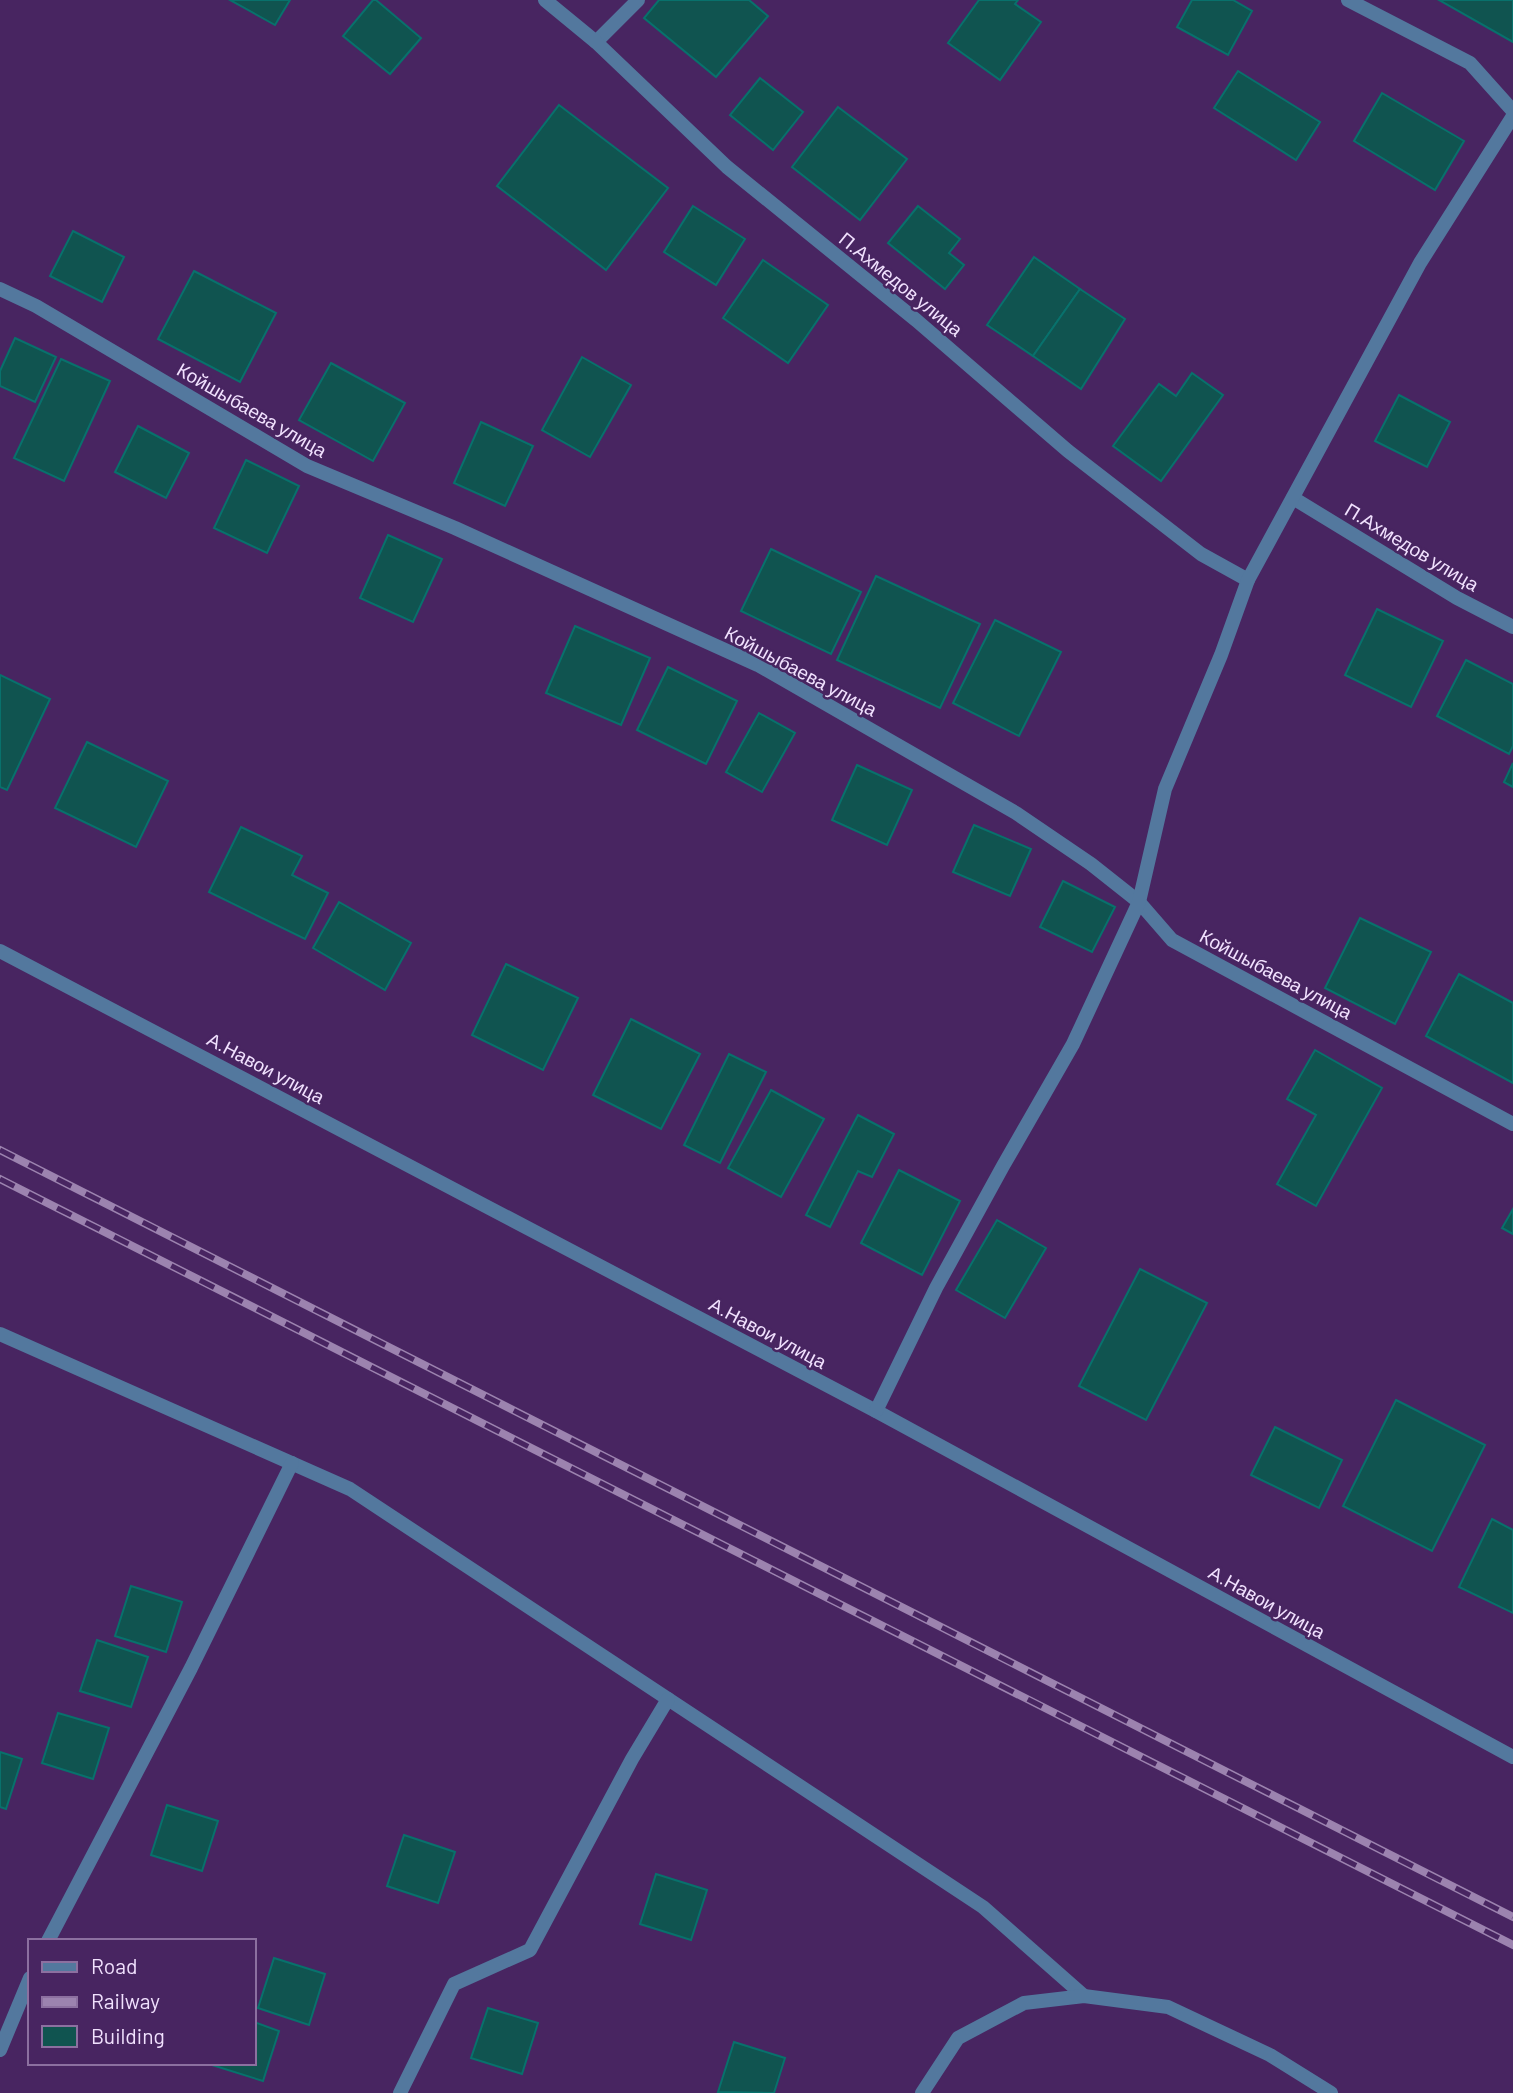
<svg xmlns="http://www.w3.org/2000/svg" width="1513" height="2093" font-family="Barlow,sans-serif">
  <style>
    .building { fill: #105450; stroke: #08716c; stroke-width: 2 }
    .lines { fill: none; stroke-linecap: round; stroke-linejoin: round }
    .lane { stroke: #53789e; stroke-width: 14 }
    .street { stroke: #53789e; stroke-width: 14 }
    .rail-casing { stroke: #9c83af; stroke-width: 8 }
    .rail { stroke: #482561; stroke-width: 5; stroke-dasharray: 16; stroke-linecap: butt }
    .labels { text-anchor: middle; stroke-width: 5; stroke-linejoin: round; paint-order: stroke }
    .street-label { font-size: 19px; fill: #f1e1fe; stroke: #482561 }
  </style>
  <rect width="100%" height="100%" fill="#482561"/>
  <g class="building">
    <path d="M230,0H290L275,25Z"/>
    <path d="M373,0H376L421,38L390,74L343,36Z"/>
    <path d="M659,0H749L768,16L716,77L644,18Z"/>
    <path d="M979,0H1018L1015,4L1041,22L1000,80L948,43Z"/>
    <path d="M1192,0H1233L1252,11L1228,55L1177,27Z"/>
    <path d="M1439,0H1513V42Z"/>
    <path d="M1238,71L1320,122L1296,160L1214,108Z"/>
    <path d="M760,78L803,112L773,150L730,115Z"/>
    <path d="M1382,93L1464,141L1435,190L1354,141Z"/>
    <path d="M559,105L668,188L606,270L497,186Z"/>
    <path d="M838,107L907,159L860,220L792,167Z"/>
    <path d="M693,206L745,239L716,285L664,252Z"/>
    <path d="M918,206L960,239L949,253L964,265L945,289L888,243Z"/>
    <path d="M73,231L124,257L102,302L50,276Z"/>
    <path d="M1034,257L1080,289L1033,356L987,325Z"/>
    <path d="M763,260L828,305L788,363L723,318Z"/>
    <path d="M194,271L276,313L240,382L158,339Z"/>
    <path d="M1080,289L1125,319L1081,389L1033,356Z"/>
    <path d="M15,338L56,357L35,402L0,386V371Z"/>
    <path d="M582,357L631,385L590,457L542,430Z"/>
    <path d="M61,359L110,381L64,481L14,458Z"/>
    <path d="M331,363L405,403L373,461L299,420Z"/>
    <path d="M1192,373L1223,395L1161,481L1113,446L1159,384L1176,396Z"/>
    <path d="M1399,395L1450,422L1427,467L1375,441Z"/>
    <path d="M481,422L533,446L505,506L454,483Z"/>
    <path d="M138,426L189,453L166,498L115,472Z"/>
    <path d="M246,460L299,486L267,553L214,528Z"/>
    <path d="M388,535L442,559L413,622L360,598Z"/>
    <path d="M771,549L861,592L831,654L741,611Z"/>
    <path d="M876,576L980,624L940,708L837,660Z"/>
    <path d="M1377,609L1443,641L1411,707L1345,675Z"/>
    <path d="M995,620L1061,652L1019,736L953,703Z"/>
    <path d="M575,626L650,658L621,725L546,693Z"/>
    <path d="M1466,660L1513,684V746L1509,754L1437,716Z"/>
    <path d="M668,667L737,701L706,764L637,730Z"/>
    <path d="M0,675L50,699L7,790L0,787Z"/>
    <path d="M759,713L795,733L762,792L726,772Z"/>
    <path d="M87,742L168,781L136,847L55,808Z"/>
    <path d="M1513,763V787L1504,782Z"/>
    <path d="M857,765L912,790L887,845L832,820Z"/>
    <path d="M974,825L1031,849L1010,896L953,872Z"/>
    <path d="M241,827L302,856L292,875L328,893L305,939L209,892Z"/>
    <path d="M1063,881L1115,907L1092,952L1040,927Z"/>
    <path d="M339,902L411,943L385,990L313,948Z"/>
    <path d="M1360,918L1431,952L1395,1024L1325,988Z"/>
    <path d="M506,964L578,998L543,1070L472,1035Z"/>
    <path d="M1459,974L1513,1003V1083L1426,1036Z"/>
    <path d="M631,1019L700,1054L661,1129L593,1095Z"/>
    <path d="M1315,1050L1382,1088L1316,1206L1277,1184L1316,1115L1287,1099Z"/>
    <path d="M729,1054L766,1072L720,1163L684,1145Z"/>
    <path d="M771,1090L824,1119L781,1197L728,1168Z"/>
    <path d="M858,1115L894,1134L872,1177L858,1171L830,1227L806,1215Z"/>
    <path d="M899,1170L960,1201L922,1275L861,1243Z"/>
    <path d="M1513,1209V1234L1502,1228Z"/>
    <path d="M997,1220L1046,1248L1005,1318L956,1290Z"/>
    <path d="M1140,1269L1207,1303L1146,1420L1079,1386Z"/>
    <path d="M1396,1400L1485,1445L1432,1551L1343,1506Z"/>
    <path d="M1275,1427L1342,1460L1319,1508L1251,1475Z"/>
    <path d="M1492,1519L1513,1530V1613L1459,1587Z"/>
    <path d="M131,1586L182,1602L166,1652L115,1636Z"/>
    <path d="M97,1640L148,1657L131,1707L80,1691Z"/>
    <path d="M58,1713L109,1728L93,1779L42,1763Z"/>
    <path d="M0,1752L22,1759L6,1809L0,1807Z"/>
    <path d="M167,1805L218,1821L202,1871L151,1855Z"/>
    <path d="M404,1835L455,1852L438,1903L387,1886Z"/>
    <path d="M656,1874L707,1890L691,1940L640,1924Z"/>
    <path d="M274,1958L325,1974L309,2025L258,2008Z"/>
    <path d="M488,2008L538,2023L522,2074L471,2058Z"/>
    <path d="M254,2022L279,2031L263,2081L212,2065V2063H254Z"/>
    <path d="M734,2042L785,2058L774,2093L718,2092Z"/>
  </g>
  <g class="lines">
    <g class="lane">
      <path d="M596,42L638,0"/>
      <path d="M0,1334L350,1489L983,1907L1084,1996"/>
      <path d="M48,1941L191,1668L292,1463"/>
      <path d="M0,2050L30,1978"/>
      <path d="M400,2093L454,1984L530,1950L632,1759L668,1699"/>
    </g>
    <g class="street">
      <path d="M545,0L596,42L727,167L916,320L1068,451L1201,554L1248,580"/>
      <path d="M1348,0L1470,63L1513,111"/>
      <path d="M0,289L36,306L307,466L455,528L758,665L1016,813L1091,864L1139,902L1172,940L1513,1124"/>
      <path d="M1293,498L1457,598L1513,627"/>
      <path d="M0,951L876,1411L1513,1757"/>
      <path d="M876,1411L936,1288L1003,1166L1073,1044L1139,902L1165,789L1221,655L1248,580L1420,263L1513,116"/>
      <path d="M922,2093L958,2038L1024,2003L1084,1996L1168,2007L1270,2055L1331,2093"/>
    </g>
    <defs>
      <g id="rail">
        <path d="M0,1150L1513,1917"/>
        <path d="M0,1179L1513,1945"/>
      </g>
    </defs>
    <use href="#rail" class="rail-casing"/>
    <use href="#rail" class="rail"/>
  </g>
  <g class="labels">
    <g class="street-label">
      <text transform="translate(901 284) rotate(39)" y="7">П.Ахмедов улица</text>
      <text transform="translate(252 410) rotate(30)" y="7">Койшыбаева улица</text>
      <text transform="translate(1412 547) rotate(31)" y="7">П.Ахмедов улица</text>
      <text transform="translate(801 671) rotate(28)" y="7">Койшыбаева улица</text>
      <text transform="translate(1276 974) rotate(28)" y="7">Койшыбаева улица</text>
      <text transform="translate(266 1068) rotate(28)" y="7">А.Навои улица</text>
      <text transform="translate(768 1333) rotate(28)" y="7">А.Навои улица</text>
      <text transform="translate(1267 1602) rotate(29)" y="7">А.Навои улица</text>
    </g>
  </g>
  <rect x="28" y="1939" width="228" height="126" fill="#482561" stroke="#8c70a0" stroke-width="2"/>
  <rect x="42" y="1962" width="35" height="10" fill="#53789e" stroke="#8c70a0" stroke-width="2"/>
  <text x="91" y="1974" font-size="21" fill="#f1e1fe">Road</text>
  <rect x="42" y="1997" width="35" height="10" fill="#9c83af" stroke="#8c70a0" stroke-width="2"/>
  <text x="91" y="2009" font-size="21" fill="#f1e1fe">Railway</text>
  <rect x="42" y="2026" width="35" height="21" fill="#105450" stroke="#8c70a0" stroke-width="2"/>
  <text x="91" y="2044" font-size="21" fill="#f1e1fe">Building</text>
</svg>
